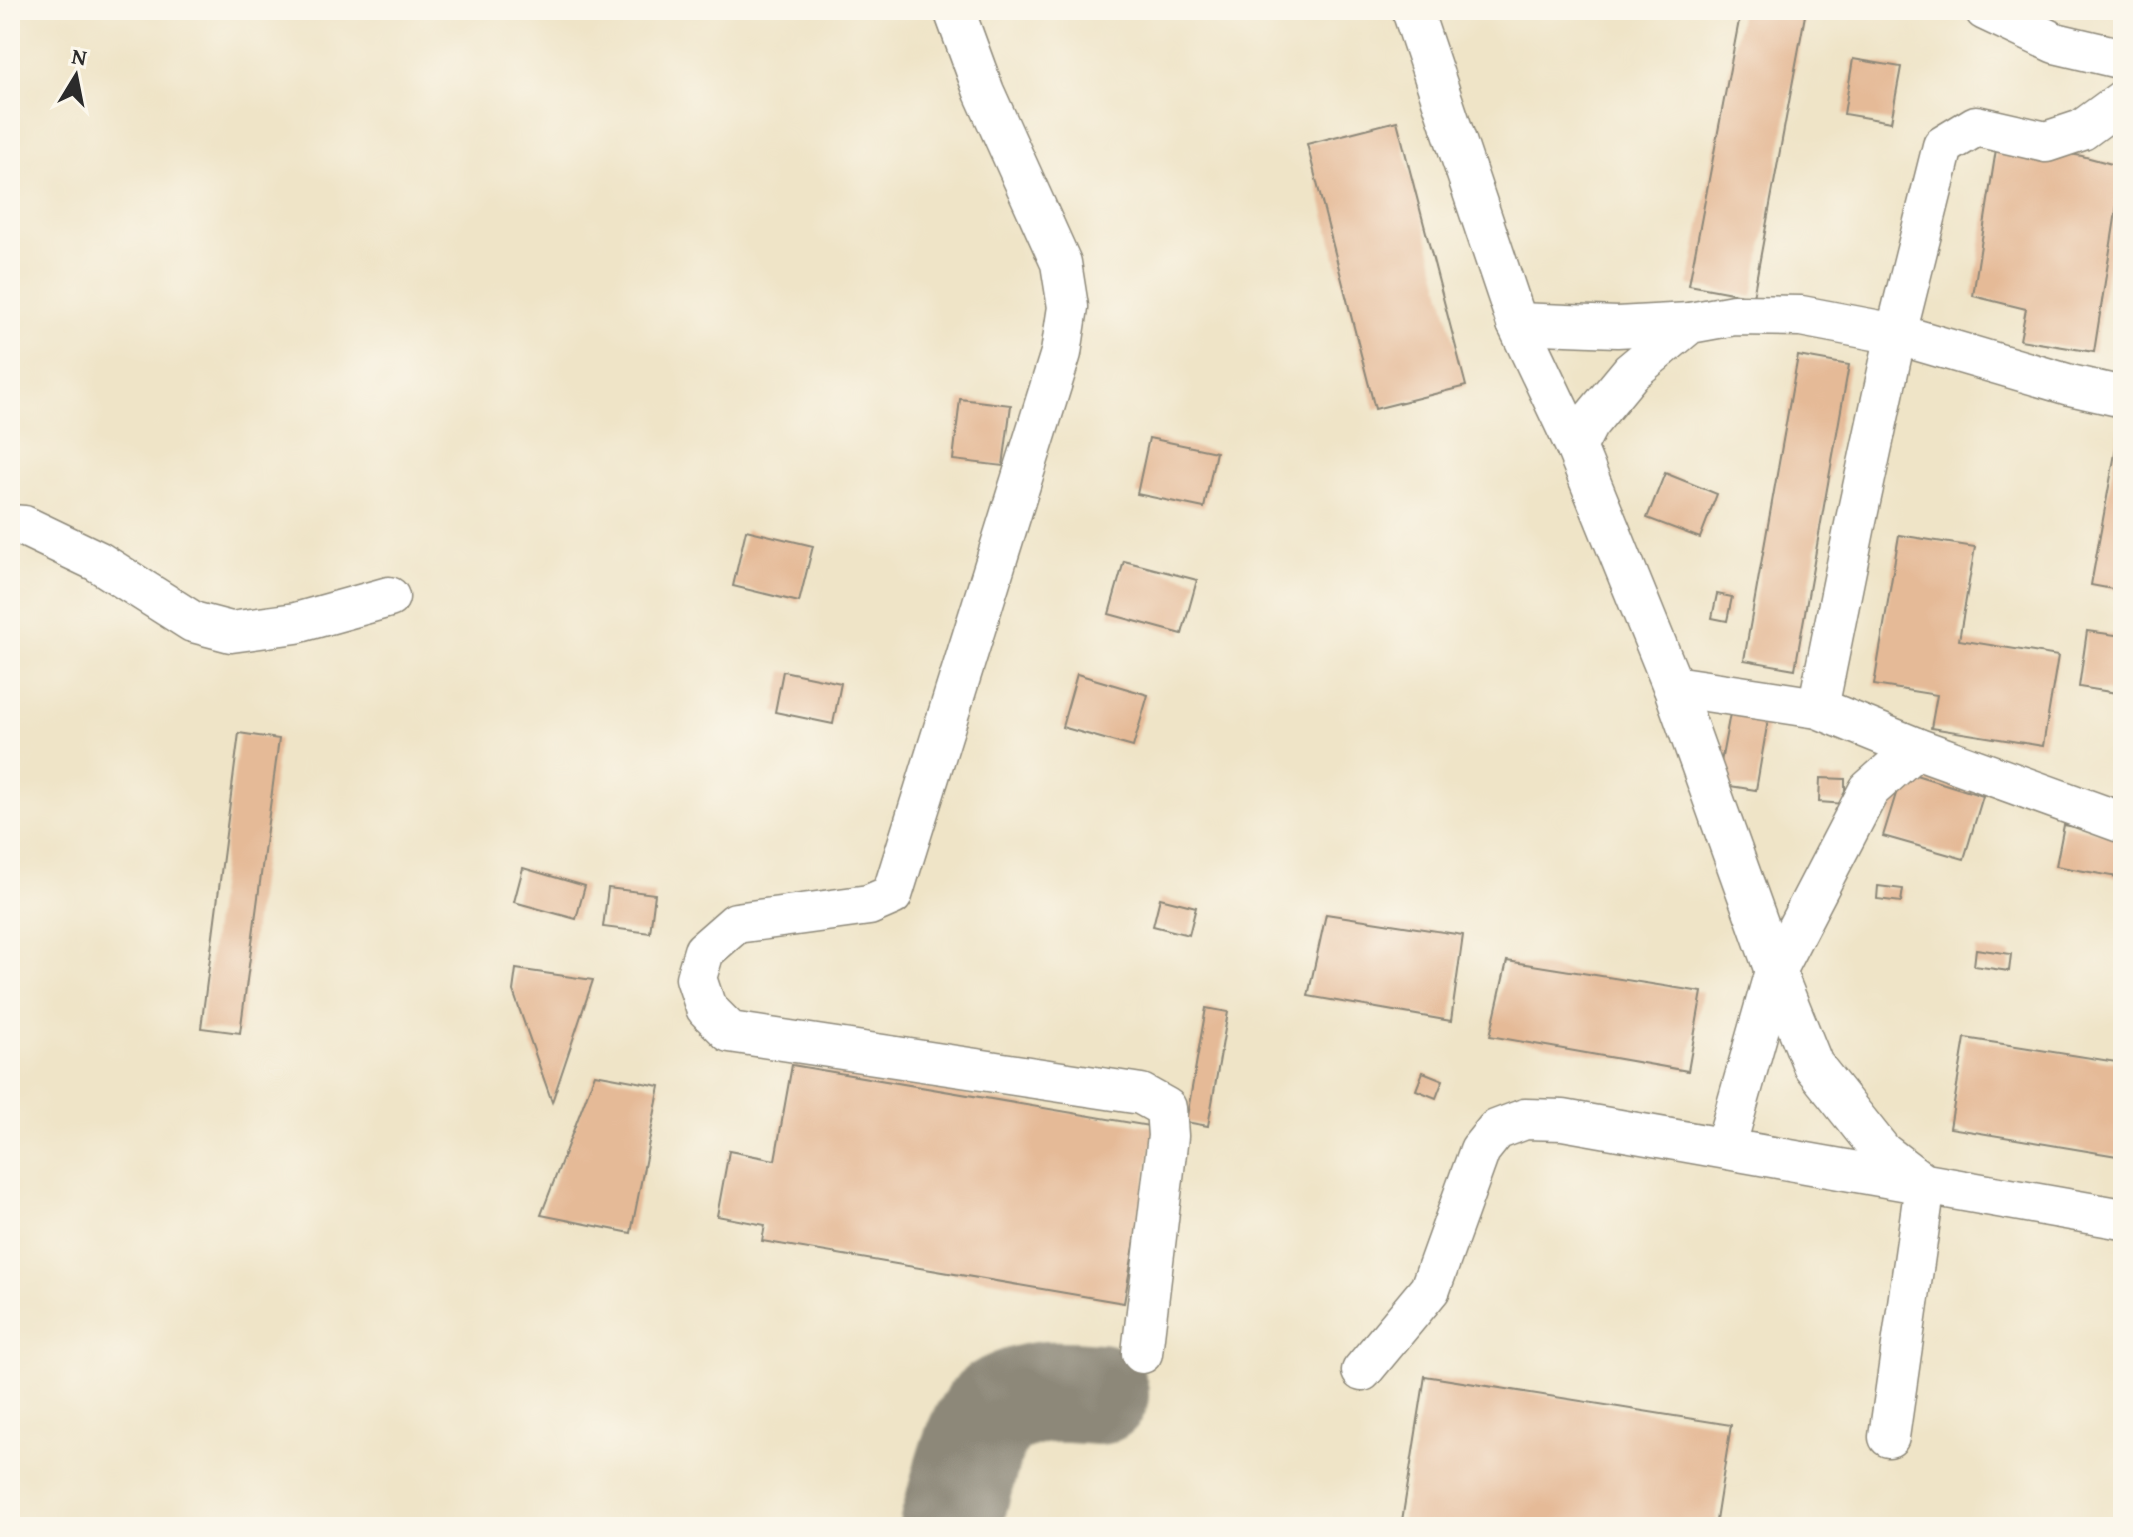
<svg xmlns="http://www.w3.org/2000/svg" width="2133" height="1537" font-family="'Gentium Book Plus',serif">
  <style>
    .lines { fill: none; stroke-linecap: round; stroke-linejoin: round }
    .taxiway { stroke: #8d8879; stroke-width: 102 }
    .building { fill: #e5ba97 }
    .minor-casing { stroke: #8d8879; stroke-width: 43 }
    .minor { stroke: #fff; stroke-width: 40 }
  </style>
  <rect width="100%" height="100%" fill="#fbf7ec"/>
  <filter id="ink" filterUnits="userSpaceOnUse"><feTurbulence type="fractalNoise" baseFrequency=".0125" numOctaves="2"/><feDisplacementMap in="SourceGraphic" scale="16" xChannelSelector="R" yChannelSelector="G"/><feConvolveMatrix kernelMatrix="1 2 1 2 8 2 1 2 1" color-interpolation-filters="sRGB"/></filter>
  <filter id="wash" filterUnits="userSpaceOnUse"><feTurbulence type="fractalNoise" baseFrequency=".006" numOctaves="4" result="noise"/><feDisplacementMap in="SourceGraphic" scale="32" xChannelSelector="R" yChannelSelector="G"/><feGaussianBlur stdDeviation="1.8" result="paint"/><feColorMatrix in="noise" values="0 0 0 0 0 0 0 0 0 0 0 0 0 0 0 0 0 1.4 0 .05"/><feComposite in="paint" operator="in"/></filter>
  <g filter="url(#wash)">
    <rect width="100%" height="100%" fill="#efe4c7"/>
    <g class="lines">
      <path class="taxiway" d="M950,1527C959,1496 971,1432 995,1410C1007,1400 1032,1393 1048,1392C1065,1391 1082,1393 1098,1394"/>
    </g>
    <g id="blocks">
      <g class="building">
        <path d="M1741,10H1806L1753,297L1689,285Z"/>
        <path d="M1853,59L1901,67L1891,122L1844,114Z"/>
        <path d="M1397,121L1466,386L1375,409L1307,144Z"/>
        <path d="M1997,143L2082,156L2123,167L2094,352L2020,340L2026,309L1973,296Z"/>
        <path d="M1798,356L1849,365L1795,669L1744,660Z"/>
        <path d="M960,399L1011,405L1003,466L953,460Z"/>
        <path d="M2120,426H2123V591L2091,585Z"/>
        <path d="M1149,438L1216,452L1204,508L1137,494Z"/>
        <path d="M1665,473L1717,494L1700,538L1647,518Z"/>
        <path d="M746,530L813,546L799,602L733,586Z"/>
        <path d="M1899,535L1975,547L1959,640L2058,656L2043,746L1931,728L1937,695L1874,685Z"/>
        <path d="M1124,561L1197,580L1182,634L1109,614Z"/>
        <path d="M1717,594L1732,597L1727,621L1712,618Z"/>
        <path d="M2087,631L2123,636V652L2117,693L2079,687Z"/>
        <path d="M783,671L841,683L833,724L775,712Z"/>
        <path d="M1077,674L1148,695L1133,747L1062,727Z"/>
        <path d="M1731,708L1769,714L1756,790L1717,784Z"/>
        <path d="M239,733L279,739L240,1033L201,1028Z"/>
        <path d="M1903,771L1983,796L1964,859L1883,836Z"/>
        <path d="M1820,778L1845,779V804L1819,802Z"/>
        <path d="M2064,825L2123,836V878L2056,866Z"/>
        <path d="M523,868L585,886L576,919L514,902Z"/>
        <path d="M1878,886L1903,889L1901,902L1877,899Z"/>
        <path d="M608,888L655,894L650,933L603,927Z"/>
        <path d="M1160,898L1196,907L1189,935L1153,926Z"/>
        <path d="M1326,914L1463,935L1451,1021L1308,996Z"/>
        <path d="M1976,949L2011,954L2009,971L1974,966Z"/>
        <path d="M1507,961L1702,992L1688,1071L1490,1036Z"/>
        <path d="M516,969L593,980L552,1102L513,991Z"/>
        <path d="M1206,1008L1228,1012L1208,1126L1186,1122Z"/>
        <path d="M1965,1038L2123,1063V1157L1950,1128Z"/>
        <path d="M792,1065L1155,1127L1124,1303L762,1241L765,1225L717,1216L729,1151L775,1160Z"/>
        <path d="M1423,1072L1443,1080L1436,1098L1416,1090Z"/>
        <path d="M595,1074L660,1086L631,1233L541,1215Z"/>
        <path d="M1425,1376L1731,1425L1715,1527H1401Z"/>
      </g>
    </g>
  </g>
  <g filter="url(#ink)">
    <use href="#blocks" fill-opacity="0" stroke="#8d8879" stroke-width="2"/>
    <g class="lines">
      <defs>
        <g id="minor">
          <path d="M954,10L984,92L1061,263L1068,307L1061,353L892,895L869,905L736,923L704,951L696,978L706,1008L730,1032L1141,1094L1166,1108L1168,1136L1142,1353"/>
          <path d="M1412,10L1517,323L1576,447L1673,686L1775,971L1813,1065L1882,1152L1925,1185L1889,1437"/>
          <path d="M1985,10L2055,43L2123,59"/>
          <path d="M1517,323L1617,327L1690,323"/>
          <path d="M1576,447L1588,424L1631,372L1690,323L1734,315L1801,316L1896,334L2070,385L2123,397"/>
          <path d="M10,525L24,526L97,561L193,622L231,632L296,623L389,597"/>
          <path d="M1673,686L1818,708L1916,748L2123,823"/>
          <path d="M1818,708L1856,520L1896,334L1943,146L1976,126L2046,142L2082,130L2123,100"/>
          <path d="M1725,1148L1775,971L1869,790L1916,748"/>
          <path d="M1362,1371L1430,1289L1480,1150L1496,1130L1525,1119L1563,1120L2123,1219"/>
        </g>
      </defs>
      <use href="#minor" class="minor-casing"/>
      <use href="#minor" class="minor"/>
    </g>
  </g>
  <rect width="2133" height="1537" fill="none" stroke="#fbf7ec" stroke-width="40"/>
  <g transform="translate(76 76) rotate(10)" stroke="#fbf7ec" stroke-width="6" paint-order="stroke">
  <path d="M0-6L14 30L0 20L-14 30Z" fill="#2b2b2b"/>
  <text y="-12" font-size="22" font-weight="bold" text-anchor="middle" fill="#2b2b2b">N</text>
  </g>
</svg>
